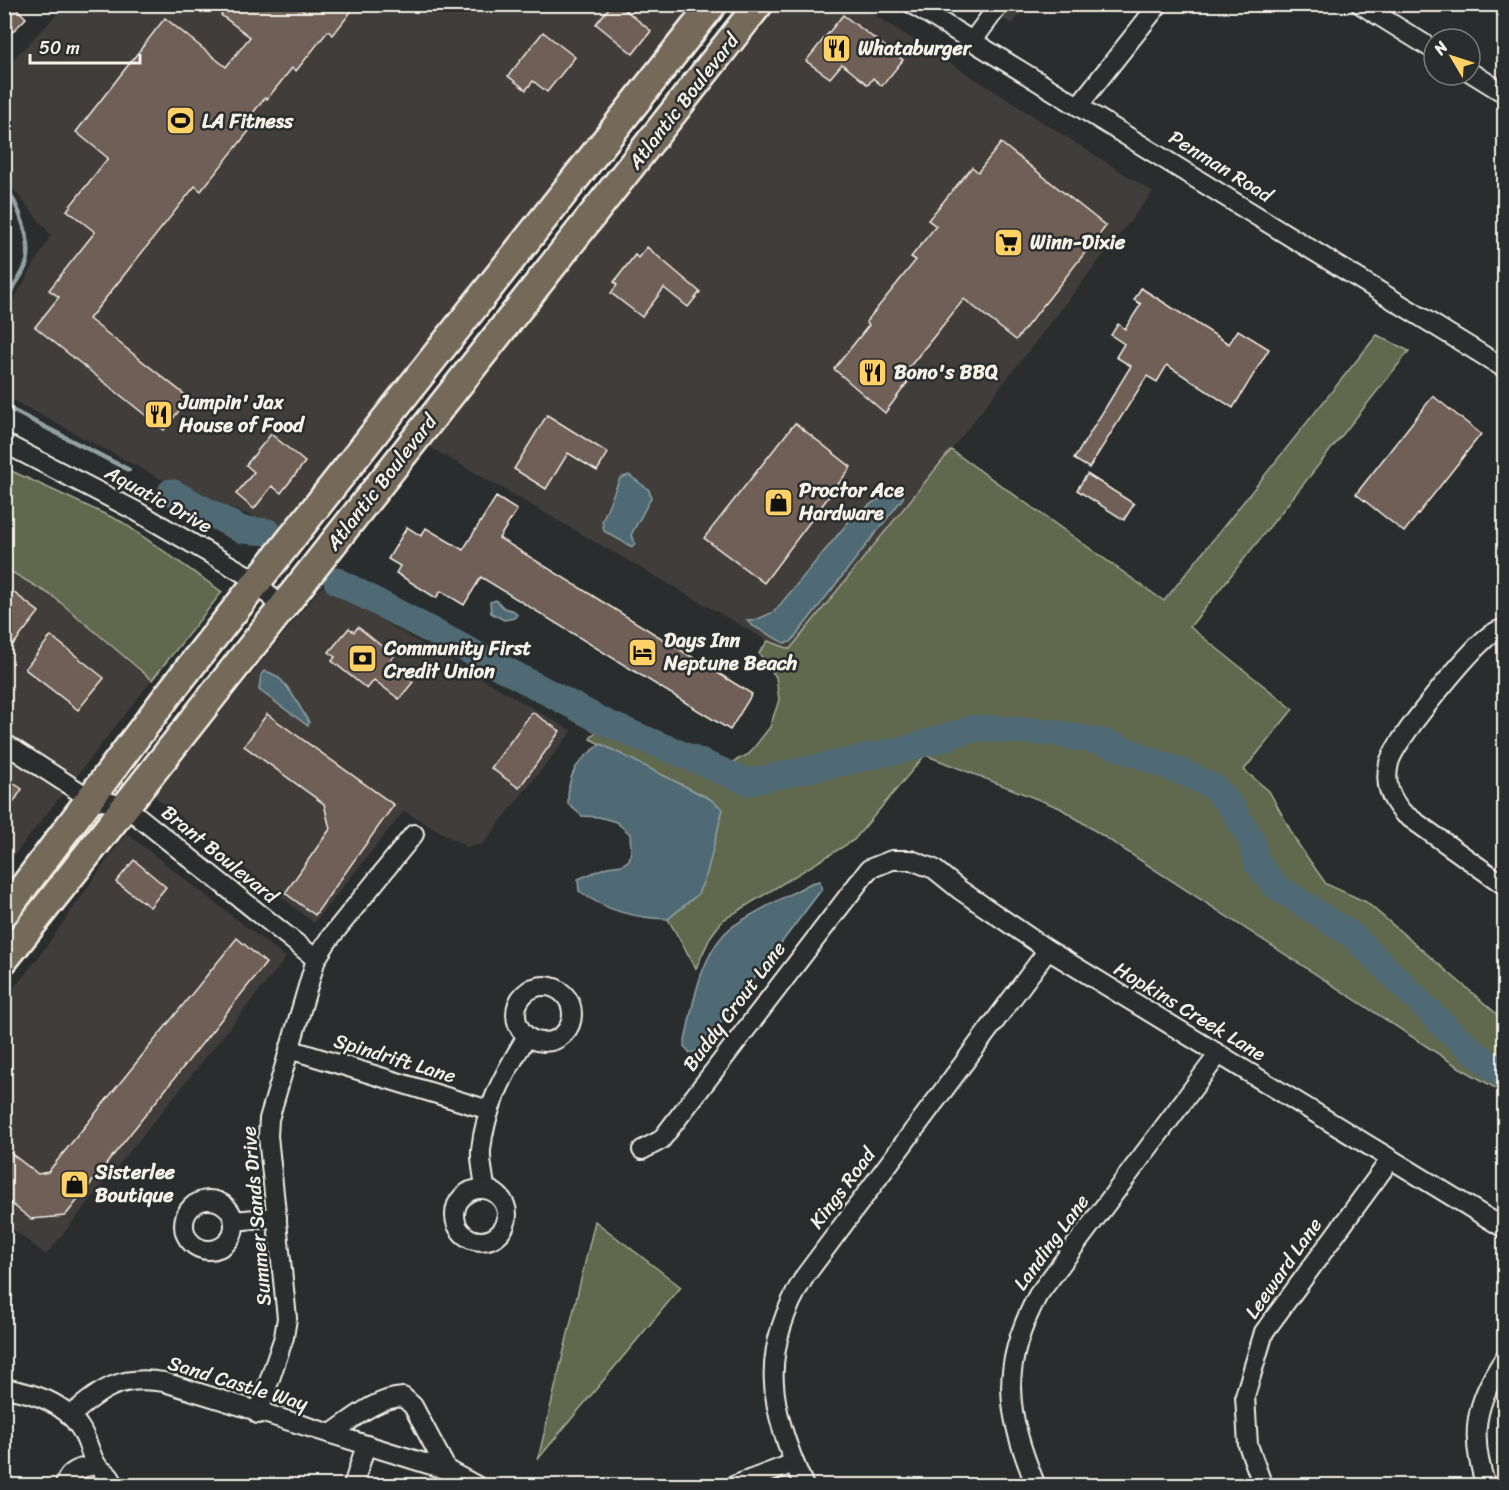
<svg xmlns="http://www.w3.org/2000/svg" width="1509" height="1490" font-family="Sriracha,sans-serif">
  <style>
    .built { fill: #3f3c3a }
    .green { fill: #60674d; stroke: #aaac9a; stroke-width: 1.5 }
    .water { fill: #4f6b74; stroke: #91a1a2; stroke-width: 1.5 }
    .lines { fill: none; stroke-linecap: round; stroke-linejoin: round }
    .stream { stroke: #91a1a2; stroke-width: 4.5 }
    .river { stroke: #4f6b74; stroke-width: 27 }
    .building { fill: #6f5e57; stroke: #f4f1e8; stroke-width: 1.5 }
    .minor-casing { stroke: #f4f1e8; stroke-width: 22 }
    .highway-casing { stroke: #f4f1e8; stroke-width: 32 }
    .minor { stroke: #2a2d2e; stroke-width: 18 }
    .highway { stroke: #746a5a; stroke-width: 27 }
    .labels { text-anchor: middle; stroke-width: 5; stroke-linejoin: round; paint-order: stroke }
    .poi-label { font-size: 20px; font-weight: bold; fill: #f4f1e8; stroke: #2a2d2e; text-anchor: start }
    .street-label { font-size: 20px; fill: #f4f1e8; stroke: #2a2d2e }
  </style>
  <rect width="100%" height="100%" fill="#2a2d2e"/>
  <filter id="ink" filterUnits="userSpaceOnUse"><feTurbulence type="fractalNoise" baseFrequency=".0167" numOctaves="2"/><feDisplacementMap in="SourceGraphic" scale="12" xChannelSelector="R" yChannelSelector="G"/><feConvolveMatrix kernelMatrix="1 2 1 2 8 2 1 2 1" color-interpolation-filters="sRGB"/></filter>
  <g filter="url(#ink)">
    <g class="built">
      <path d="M66,5H694L280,527L172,485L5,396V315L51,235L5,179L4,69Z"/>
      <path d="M780,5H859L1153,192L951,450L789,649L768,641L428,446Z"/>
      <path d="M978,5H1027L1012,24Z"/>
      <path d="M5,568L54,597L152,680L5,867Z"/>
      <path d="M322,586L572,731L483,844L467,847L404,811L314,923L154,796Z"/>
      <path d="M126,833L286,958L46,1255L5,1223L4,1000L38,958Z"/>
    </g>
    <g class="green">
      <path d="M1377,335L1409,351L1190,627L1293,709L1244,770L1269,791L1298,844L1326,884L1366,902L1504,1020V1093L1457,1066L1060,808L925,755L854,840L723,920L711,936L696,968L668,919L698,894L710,799L590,739L607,717L725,766L749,754L770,727L779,700L776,677L759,653L768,641L790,649L951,450L1164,601Z"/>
      <path d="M5,468L122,522L222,592L152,680L54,597L5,568Z"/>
      <path d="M595,1221L681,1287L538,1459Z"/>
    </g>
    <g class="water">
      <path d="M629,475L649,490L651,498L631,535L635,543L632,547L604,531L602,521L620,478Z"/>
      <path d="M904,487L903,498L791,642L784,643L751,625L747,620L753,621L774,612L850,520L875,501Z"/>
      <path d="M496,600L504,608L514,611L517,615L514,618L504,620L491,613L490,602Z"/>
      <path d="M264,671C286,674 298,706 309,722L308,726L259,690L261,675Z"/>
      <path d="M601,744L710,799L723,809L707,873L698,894L668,919C634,918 606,911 579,891L578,879L607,867L622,865L629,860L631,851L630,834L616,822L599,817L582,816L568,804C567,774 577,760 601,744Z"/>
      <path d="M820,881L822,889L700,1050L690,1053L684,1046C692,1008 699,959 727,931C742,917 790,895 811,883Z"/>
    </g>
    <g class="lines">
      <g class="stream">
        <path d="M4,186C18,203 34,244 26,265C21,278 11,290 4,302"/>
        <path d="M4,406L129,470"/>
      </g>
      <g class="river">
        <path d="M171,492L242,530L268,532"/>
        <path d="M337,581L606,723L748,782L906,749L975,728L1048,732L1107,743L1189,775L1215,788L1233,809L1252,841L1257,864L1275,886L1354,937L1447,1029L1504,1077"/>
      </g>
    </g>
    <g class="building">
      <path d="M4,4H12L26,18L4,41Z"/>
      <path d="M229,4H295L302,10L306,4H357L333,35L328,31L296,71L292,68L267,99L265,98L247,120L254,125L201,191L195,186L89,319L189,398L164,430L35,327L59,297L49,290L95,232L67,210L108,158L76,132L165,18L226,67L250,37L221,15Z"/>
      <path d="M612,4H618L651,31L633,54L596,24Z"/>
      <path d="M843,15L903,60L882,86L873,78L868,85L842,64L830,78L806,61Z"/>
      <path d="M543,32L575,57L547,92L533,81L526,90L508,76Z"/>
      <path d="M1001,143L1106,226L1016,340L964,299L907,370L913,375L885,413L834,369L869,325L866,322L916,260L911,257L936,226L928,220L972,167L978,172Z"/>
      <path d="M647,247L700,292L688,307L664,288L642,317L611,293L617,285L614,282L635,255L638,258Z"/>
      <path d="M1141,288L1229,344L1238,330L1269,349L1233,408L1167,365L1157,382L1147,376L1089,468L1074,459L1131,366L1116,357L1124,344L1111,335L1118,324L1125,329L1141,304L1134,300Z"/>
      <path d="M1433,396L1481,434L1404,532L1356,494Z"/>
      <path d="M547,415L608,453L597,471L568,453L546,489L514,469Z"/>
      <path d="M795,423L851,467L764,583L704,538Z"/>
      <path d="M271,434L305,462L281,493L272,486L254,509L236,494L254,472L246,465Z"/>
      <path d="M1087,474L1134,504L1124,520L1077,490Z"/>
      <path d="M496,497L517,510L499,538L752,694L730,730L481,577L464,605L441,591L436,598L396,573L400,566L388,559L407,527L421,536L426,528L463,550Z"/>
      <path d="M4,585L39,612L13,645L4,639Z"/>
      <path d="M358,627L394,656L389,662L413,682L399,699L374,680L367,689L332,661L335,657L329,652L349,628L354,632Z"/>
      <path d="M51,636L104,678L78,710L25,669Z"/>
      <path d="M532,712L560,731L519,788L491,768Z"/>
      <path d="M267,714L394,805L315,915L285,893L330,829L324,804L244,746Z"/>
      <path d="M4,777L22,789L4,817Z"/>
      <path d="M134,860L166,887L150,907L116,882Z"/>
      <path d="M237,938L266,963L65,1216L31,1219L4,1198V1148L38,1174L48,1172Z"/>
    </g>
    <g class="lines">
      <defs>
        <g id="minor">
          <path d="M912,4L1504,368"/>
          <path d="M1360,4L1434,50"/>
          <path d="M973,40L1000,4"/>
          <path d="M1470,72L1504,93"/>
          <path d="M1079,105L1159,4"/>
          <path d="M4,443L136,511L257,581L281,609"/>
          <path d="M1504,628C1497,631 1491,633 1485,639C1465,657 1395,740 1389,763C1384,784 1390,798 1403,813L1504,885"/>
          <path d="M4,743L89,798L125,806L316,959"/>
          <circle cx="544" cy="1014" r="28"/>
          <path d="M289,1049L489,1110"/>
          <path d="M642,1150L661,1140L869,869L892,860H911L934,869L960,890L1048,950L1504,1228"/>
          <path d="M485,1188C484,1176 480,1162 481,1150C485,1108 505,1072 526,1038"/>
          <circle cx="481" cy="1215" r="26"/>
          <circle cx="209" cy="1225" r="25"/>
          <path d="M234,1221L277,1217"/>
          <path d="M4,1388C33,1393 64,1402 80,1428C87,1438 89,1451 95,1462C100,1473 110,1470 114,1486"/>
          <path d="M258,1414L284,1337L287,1318L268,1136L269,1119L316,959L329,939L414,834"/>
          <path d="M70,1416C103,1388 120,1375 164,1382L447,1470L477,1486"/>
          <path d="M331,1434C353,1419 376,1398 403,1397L413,1406L447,1470"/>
          <path d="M65,1486C67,1470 83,1467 96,1465"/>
          <path d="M353,1486L366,1445"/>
          <path d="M733,1486L794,1463"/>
          <path d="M804,1486C769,1406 758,1353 805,1276L1048,950"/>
          <path d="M1036,1486C1006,1412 999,1367 1038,1295L1218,1055"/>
          <path d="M1263,1486L1248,1445L1245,1396L1264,1332L1390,1160"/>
          <path d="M1486,1486C1469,1435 1475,1403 1504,1359"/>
        </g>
        <g id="highway">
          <path d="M4,913L171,691L713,4"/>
          <path d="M4,960L759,4"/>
        </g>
      </defs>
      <use href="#minor" class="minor-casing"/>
      <use href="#highway" class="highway-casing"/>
      <use href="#minor" class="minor"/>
      <use href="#highway" class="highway"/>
    </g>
  </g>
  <defs>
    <symbol id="restaurant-square" viewBox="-11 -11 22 22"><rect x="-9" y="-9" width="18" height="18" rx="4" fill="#ffd166" stroke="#2a2d2e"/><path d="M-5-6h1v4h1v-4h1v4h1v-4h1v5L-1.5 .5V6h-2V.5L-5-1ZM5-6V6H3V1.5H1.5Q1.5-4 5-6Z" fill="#111"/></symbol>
    <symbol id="stadium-square" viewBox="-11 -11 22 22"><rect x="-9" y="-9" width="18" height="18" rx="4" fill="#ffd166" stroke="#2a2d2e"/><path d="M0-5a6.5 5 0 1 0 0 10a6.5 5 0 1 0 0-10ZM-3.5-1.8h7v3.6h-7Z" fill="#111"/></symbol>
    <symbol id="supermarket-square" viewBox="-11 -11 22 22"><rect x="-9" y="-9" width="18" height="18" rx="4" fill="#ffd166" stroke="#2a2d2e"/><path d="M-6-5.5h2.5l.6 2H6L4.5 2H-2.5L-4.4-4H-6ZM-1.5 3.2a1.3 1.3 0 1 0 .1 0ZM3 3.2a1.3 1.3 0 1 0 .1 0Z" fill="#111"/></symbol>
    <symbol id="shop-square" viewBox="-11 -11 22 22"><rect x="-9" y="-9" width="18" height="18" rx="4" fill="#ffd166" stroke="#2a2d2e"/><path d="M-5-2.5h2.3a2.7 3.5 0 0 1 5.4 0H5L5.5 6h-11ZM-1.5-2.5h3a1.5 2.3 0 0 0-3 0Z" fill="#111"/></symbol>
    <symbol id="hotel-square" viewBox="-11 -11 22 22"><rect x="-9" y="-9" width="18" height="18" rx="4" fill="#ffd166" stroke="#2a2d2e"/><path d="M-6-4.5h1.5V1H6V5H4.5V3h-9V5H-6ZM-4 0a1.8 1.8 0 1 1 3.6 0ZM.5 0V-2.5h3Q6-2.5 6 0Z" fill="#111"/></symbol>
    <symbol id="bank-square" viewBox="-11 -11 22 22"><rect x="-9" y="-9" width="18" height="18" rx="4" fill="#ffd166" stroke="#2a2d2e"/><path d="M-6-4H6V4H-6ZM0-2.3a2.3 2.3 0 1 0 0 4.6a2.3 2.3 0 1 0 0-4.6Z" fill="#111"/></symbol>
  </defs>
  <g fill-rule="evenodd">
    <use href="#restaurant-square" x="820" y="32" width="33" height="33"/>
    <use href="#stadium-square" x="164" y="104" width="33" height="33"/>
    <use href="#supermarket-square" x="992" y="226" width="33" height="33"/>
    <use href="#restaurant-square" x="856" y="356" width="33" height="33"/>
    <use href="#restaurant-square" x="142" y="398" width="33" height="33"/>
    <use href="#shop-square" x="762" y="486" width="33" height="33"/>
    <use href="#hotel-square" x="626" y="636" width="33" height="33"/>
    <use href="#bank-square" x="346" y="642" width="33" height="33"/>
    <use href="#shop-square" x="58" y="1168" width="33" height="33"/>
  </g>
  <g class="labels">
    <g class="poi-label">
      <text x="858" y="55">Whataburger</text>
      <text x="202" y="128">LA Fitness</text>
      <text x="1030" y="249">Winn-Dixie</text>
      <text x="894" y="379">Bono's BBQ</text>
      <text x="179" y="409">Jumpin' Jax<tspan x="179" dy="23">House of Food</tspan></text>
      <text x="799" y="497">Proctor Ace<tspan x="799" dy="23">Hardware</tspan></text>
      <text x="664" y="647">Days Inn<tspan x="664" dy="23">Neptune Beach</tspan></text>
      <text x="384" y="655">Community First<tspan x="384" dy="23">Credit Union</tspan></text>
      <text x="95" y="1179">Sisterlee<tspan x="95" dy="23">Boutique</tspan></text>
    </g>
    <g class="street-label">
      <text transform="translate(683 101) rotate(-52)" y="7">Atlantic Boulevard</text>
      <text transform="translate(1221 166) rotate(32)" y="7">Penman Road</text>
      <text transform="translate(381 482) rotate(-52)" y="7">Atlantic Boulevard</text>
      <text transform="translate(159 499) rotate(29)" y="7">Aquatic Drive</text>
      <text transform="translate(220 854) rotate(39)" y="7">Brant Boulevard</text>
      <text transform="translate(734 1006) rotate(-53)" y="7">Buddy Crout Lane</text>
      <text transform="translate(1190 1011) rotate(31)" y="7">Hopkins Creek Lane</text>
      <text transform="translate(395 1058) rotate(17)" y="7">Spindrift Lane</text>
      <text transform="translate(842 1188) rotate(-53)" y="7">Kings Road</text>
      <text transform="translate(256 1216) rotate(-95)" y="7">Summer Sands Drive</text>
      <text transform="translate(1051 1242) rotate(-54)" y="7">Landing Lane</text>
      <text transform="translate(1283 1268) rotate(-55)" y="7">Leeward Lane</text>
      <text transform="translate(238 1383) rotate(17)" y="7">Sand Castle Way</text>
    </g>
  </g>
  <rect width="1509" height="1490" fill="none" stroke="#2a2d2e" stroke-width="24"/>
  <rect x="12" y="12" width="1485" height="1466" fill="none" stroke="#f4f1e8" stroke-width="2" filter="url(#ink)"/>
  <g transform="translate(1452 57) rotate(309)"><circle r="28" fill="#2a2d2e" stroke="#7b7b78" stroke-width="1.5"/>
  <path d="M0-4.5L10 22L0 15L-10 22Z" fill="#ffd166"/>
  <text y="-9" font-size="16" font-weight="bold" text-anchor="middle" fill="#f4f1e8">N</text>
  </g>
  <path d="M30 54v9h110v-9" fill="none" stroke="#f4f1e8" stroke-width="3"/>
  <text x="39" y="54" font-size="18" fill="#f4f1e8" stroke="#2a2d2e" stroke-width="4.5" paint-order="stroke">50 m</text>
</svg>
